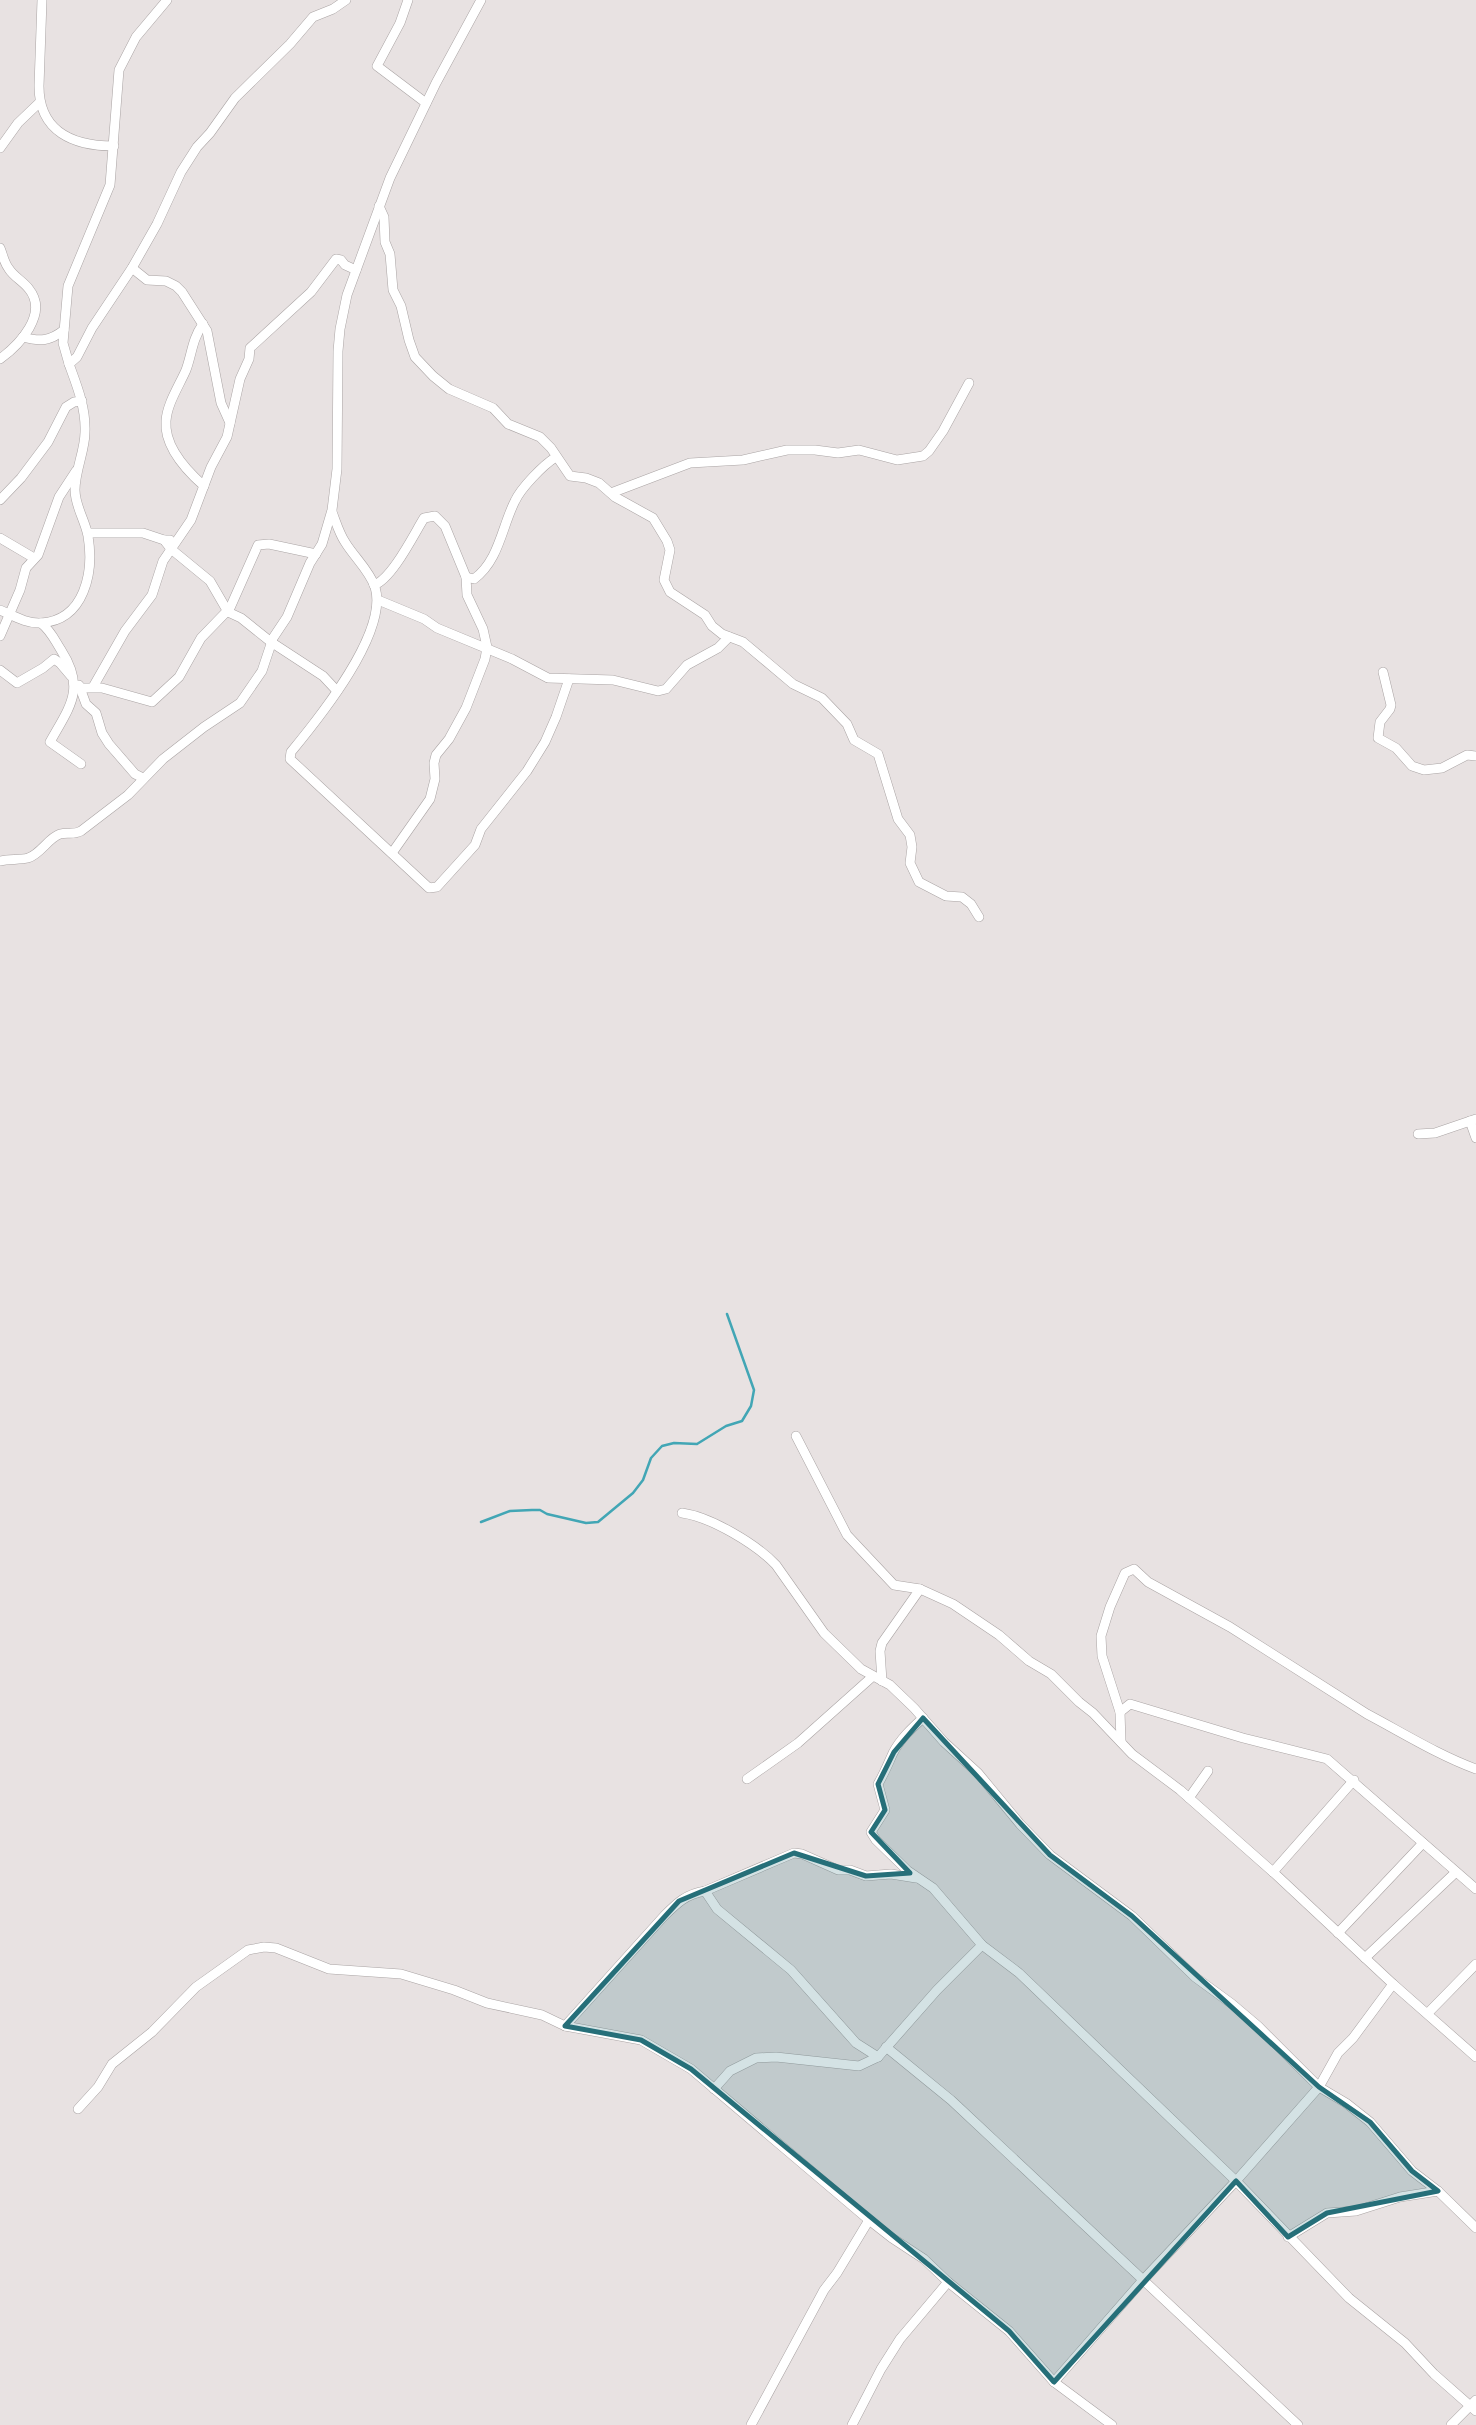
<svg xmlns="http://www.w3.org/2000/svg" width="1476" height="2425" font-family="'Fira Sans Condensed',sans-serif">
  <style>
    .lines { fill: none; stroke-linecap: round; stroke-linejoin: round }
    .stream { stroke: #42a6b5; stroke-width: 2.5 }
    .street-casing { stroke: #aaa4a4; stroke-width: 10 }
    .street { stroke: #fff; stroke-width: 9 }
    .marked { fill: #266f79; fill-opacity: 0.2; stroke: #266f79; stroke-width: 5; stroke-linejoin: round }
  </style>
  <rect width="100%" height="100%" fill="#e8e2e2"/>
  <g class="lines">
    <path class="stream" d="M481,1522L510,1511L532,1510H540L547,1514L586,1523L598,1522L633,1493L643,1480L651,1458L662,1446L674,1443L697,1444L726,1426L742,1421L751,1406L754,1390L727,1314"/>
    <defs>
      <g id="street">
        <path d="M42,0L39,86C39,132 74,146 114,146"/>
        <path d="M408,0L400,23L377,66L426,103"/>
        <path d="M0,148L18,123L40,102"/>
        <path d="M379,206L384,217L385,242L390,254L393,290L401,306L409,340L415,357L433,376L449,389L493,408L508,424L540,437L551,448L570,476L586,478L599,483L615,497L653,518L667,541L670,550L664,580L670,592L705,615L712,626L722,634L743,642L793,684L822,698L847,724L854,740L878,754L898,819L910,835L912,847L910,863L919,882L946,896L962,897L971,904L979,917"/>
        <path d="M0,248C3,255 4,263 9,269C14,277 23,281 29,289C49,314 19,345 0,359"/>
        <path d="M132,268L147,280L166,281L176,286L182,292L207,331L221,403L230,423"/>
        <path d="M203,324C192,339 192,354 186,370C179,386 167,404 166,421C164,447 187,471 204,486"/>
        <path d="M23,337C40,342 50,341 64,330"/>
        <path d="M69,364L63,343L68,286L110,185L119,70L136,37L167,0"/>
        <path d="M611,493L690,463L743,460L787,450H815L838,453L859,450L897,460L923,456L929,451L943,431L969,383"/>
        <path d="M0,500L21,478L48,442L66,407L74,402L82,401"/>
        <path d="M332,512C336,522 339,533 345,542C354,557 369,570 375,587C389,632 319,718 291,752L290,759L429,888L437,887L475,845L481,829L527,771L545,742L556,717L569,679"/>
        <path d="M88,533H143L164,540H170"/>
        <path d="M0,538L34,558"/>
        <path d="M164,540L171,549L210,581L228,612L241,618L271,642L323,676L337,691"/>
        <path d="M466,577L474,579C499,561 502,526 515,501C521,488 543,465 556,457"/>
        <path d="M374,585C392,579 414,534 424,518L435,516L445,526L466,577L467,595L483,629L487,647L485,659L466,708L449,739L436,755L434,763L435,779L430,799L392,853"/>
        <path d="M378,600L424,619L437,628L512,659L548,678L613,680L658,691L666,689L687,665L718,648L729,637"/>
        <path d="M0,610C12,615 27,624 41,623C85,620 94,572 88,536C85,520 75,506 75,490C75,470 85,451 85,432C86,408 77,386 69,364L77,357L92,328L132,268L157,224L181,172L197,147L210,133L235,98L290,44L313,17L333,9L346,0"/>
        <path d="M41,623C51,631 54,639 61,650C86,689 70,706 50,742L81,764"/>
        <path d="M0,636L20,590L26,568L38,555L59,497L76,471"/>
        <path d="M0,670L17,683L43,668L54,659L60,663L71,676"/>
        <path d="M1383,672L1391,705L1390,709L1380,722L1378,738L1396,748L1412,766L1424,770L1442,768L1467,755L1476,756"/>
        <path d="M79,685L86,704L96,713L102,733L109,744L135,774L143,778"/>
        <path d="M93,687L125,631L152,595L163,561L191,520L211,467L227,437L240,379L249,359L250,348L311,292L336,259L341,260L345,265L356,270"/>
        <path d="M75,688H102L152,702L179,677L201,638L230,608L258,545L269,544L316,554"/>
        <path d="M0,861C9,859 20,860 28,858C41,854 48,838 60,834C67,832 74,835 81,831L128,795L163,759L204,727L240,703L262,671L273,638L287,617L310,563L322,544L332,510L337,469L338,351L340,329L347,295L390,178L436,83L481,0"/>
        <path d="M1470,1121L1476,1138"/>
        <path d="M1418,1134L1435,1133L1476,1119"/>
        <path d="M796,1436L847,1535L894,1585L920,1589L953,1604L999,1635L1029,1661L1051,1674L1079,1702L1093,1713L1132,1754L1180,1790L1273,1872L1393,1984L1476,2057"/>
        <path d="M682,1513C711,1517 756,1544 776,1565L824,1633L861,1669L890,1685L914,1708L944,1742L978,1773L1020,1824L1050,1855L1132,1916L1195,1977L1232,2004L1258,2026L1319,2087L1346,2103L1370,2122L1412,2171L1438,2191L1476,2228"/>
        <path d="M882,1681L880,1651L882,1643L920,1589"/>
        <path d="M1120,1712L1130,1704L1243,1738L1327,1759L1476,1889"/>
        <path d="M923,1718C912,1728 900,1739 893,1753C888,1764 884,1774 878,1784L885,1810L871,1832L876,1840L908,1871L933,1888L982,1945L1019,1973L1236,2181L1349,2298L1405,2343L1434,2374L1476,2411"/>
        <path d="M1121,1742L1120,1712L1102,1656L1101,1636L1110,1607L1125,1573L1134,1569L1148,1582L1230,1627L1367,1714C1403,1733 1438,1755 1476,1769"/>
        <path d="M747,1779L798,1743L872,1677"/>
        <path d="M1189,1798L1208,1771"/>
        <path d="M1273,1872L1354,1780"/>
        <path d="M705,1891L717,1909L791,1970L856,2043L878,2057"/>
        <path d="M1338,1933L1423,1843"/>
        <path d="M1365,1958L1456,1872"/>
        <path d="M1428,2013L1476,1964"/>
        <path d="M565,2026L664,1916C677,1903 686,1894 705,1891L794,1853L802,1854L838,1870H850L866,1876L891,1874L916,1878"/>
        <path d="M886,2047L951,2100L1298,2425"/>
        <path d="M714,2089L730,2071L756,2058L776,2057L859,2066L878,2057L937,1990L982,1945"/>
        <path d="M78,2109L98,2087L112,2064L152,2032L196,1987L248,1950L264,1947L276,1948L329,1969L401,1974L454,1990L487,2003L542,2015L565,2026L641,2040L691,2069L869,2220L892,2238L924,2259L948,2282L1009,2331L1054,2382L1112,2425"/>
        <path d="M1288,2237L1327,2213L1356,2211L1400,2197L1438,2191"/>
        <path d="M1054,2382L1143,2280L1236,2181L1319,2087L1338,2053L1353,2038L1393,1984"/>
        <path d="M751,2425L824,2290L837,2273L869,2220"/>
        <path d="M852,2425L881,2369L900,2339L948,2282"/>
        <path d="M1451,2425L1476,2400"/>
      </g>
    </defs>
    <use href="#street" class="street-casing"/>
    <use href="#street" class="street"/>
  </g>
  <path class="marked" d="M923,1718L1050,1855L1132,1916L1319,2087L1370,2122L1412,2171L1438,2191L1327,2213L1288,2237L1236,2181L1054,2382L1009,2331L691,2069L641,2040L565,2026L679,1901L794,1853L866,1876L910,1873L871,1832L885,1810L878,1784L894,1752Z"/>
</svg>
